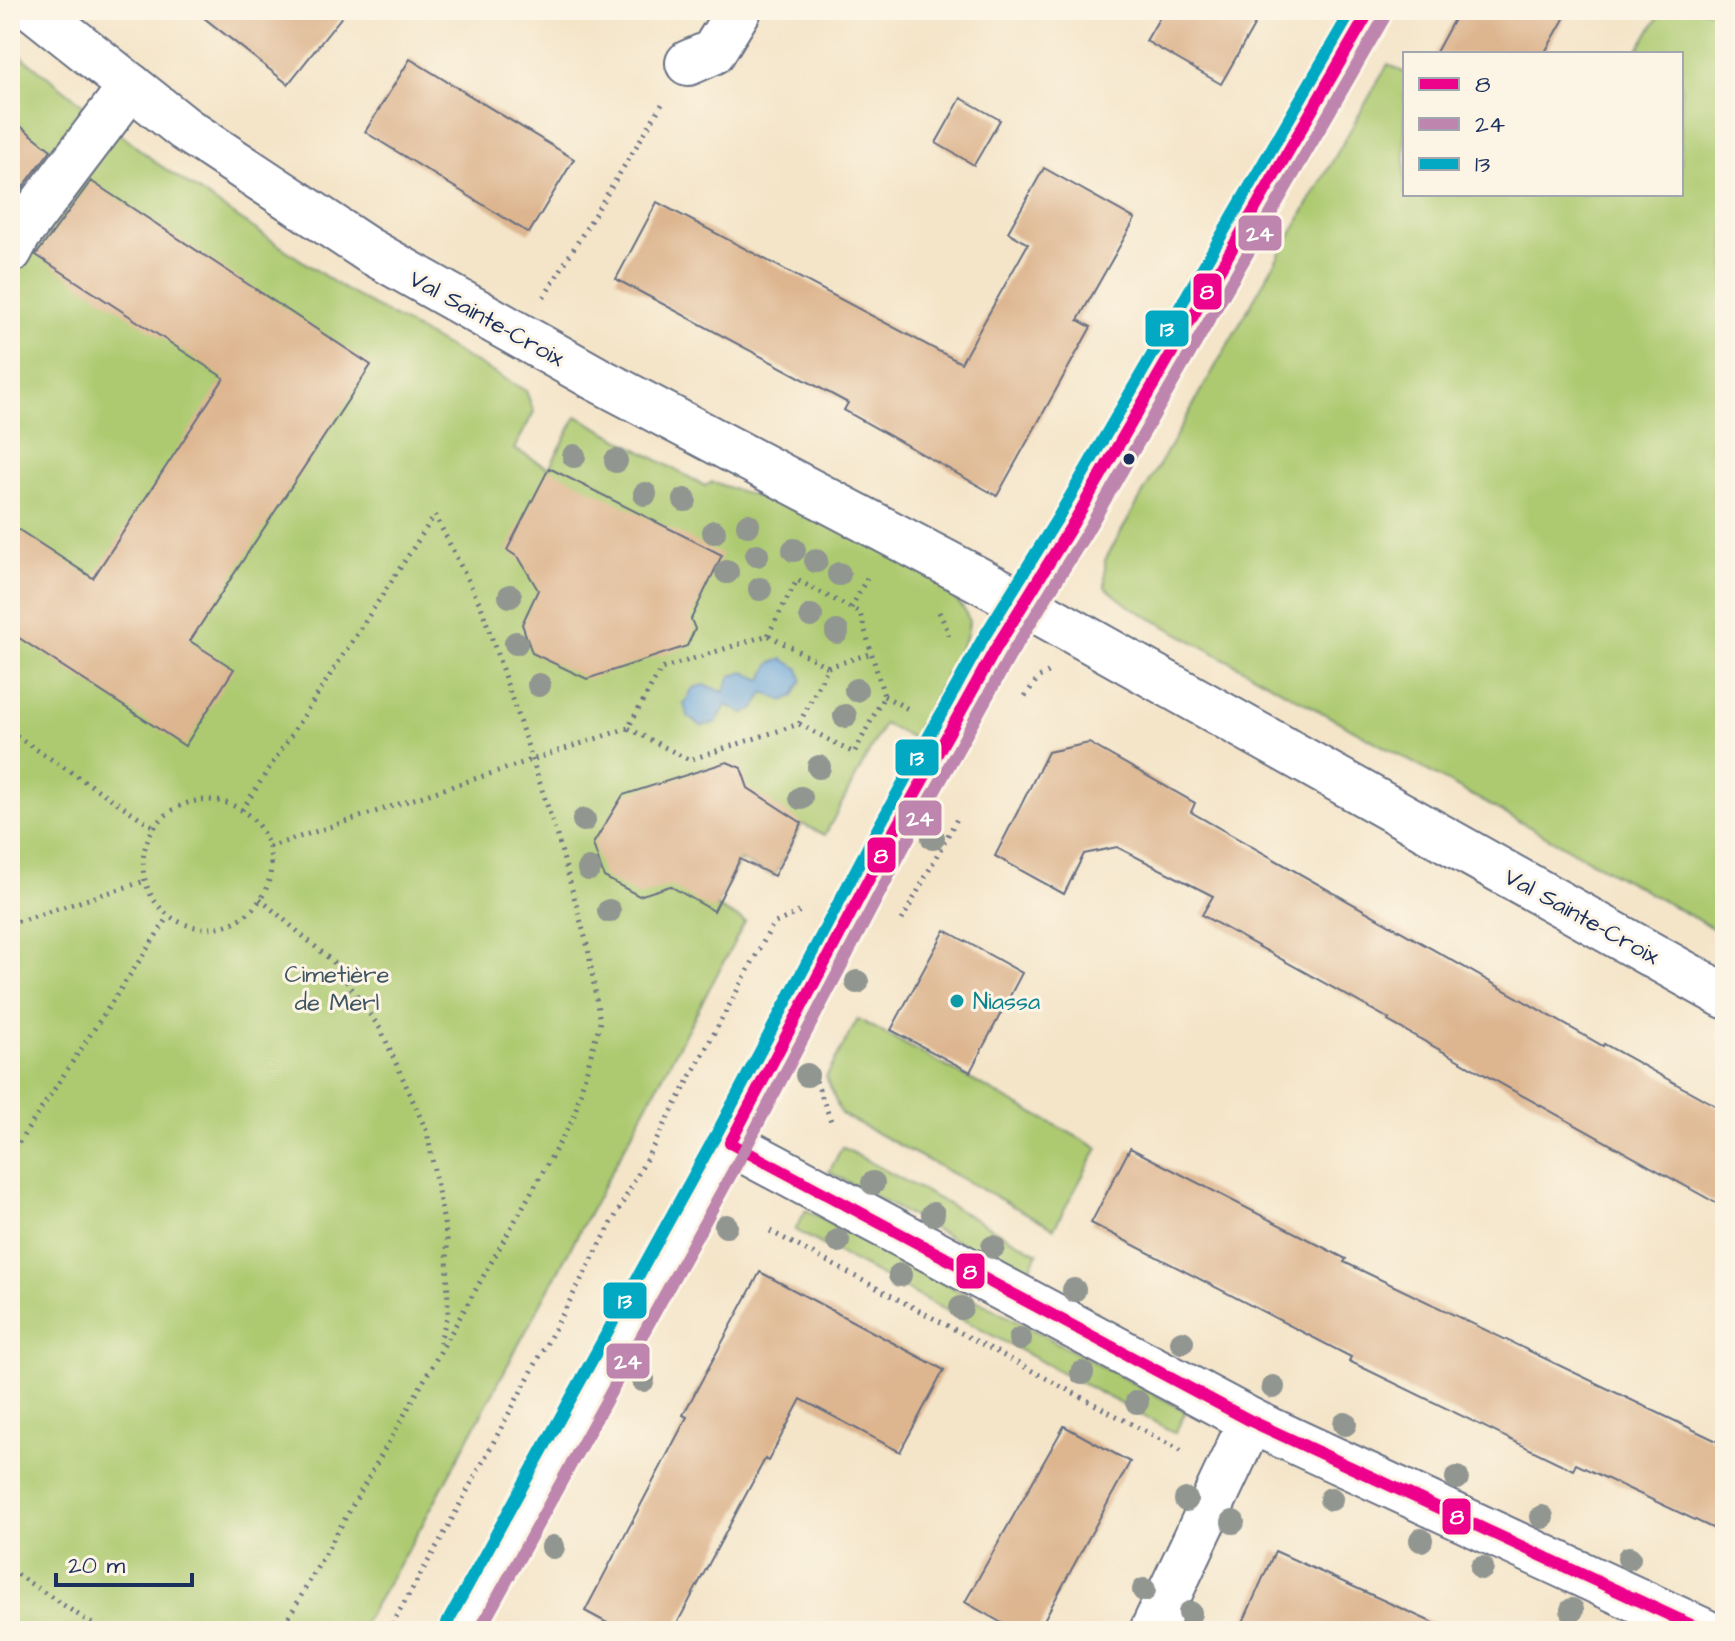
<svg xmlns="http://www.w3.org/2000/svg" width="1735" height="1641" font-family="'Architects Daughter',sans-serif">
  <style>
    .green { fill: #adca71; stroke: #647c68; stroke-width: 2 }
    .water { fill: #67a4d8; stroke: #416a9b; stroke-width: 2 }
    .building { fill: #ddb58f }
    .lines { fill: none; stroke-linecap: round; stroke-linejoin: round }
    .minor-casing { stroke: #676f83; stroke-width: 48 }
    .path { stroke: #676f83; stroke-width: 5; stroke-dasharray: 2 6; stroke-linecap: butt }
    .minor { stroke: #fff; stroke-width: 44 }
    .bus-1-casing { stroke: #fcf5e5; stroke-width: 18 }
    .bus-2-casing { stroke: #fcf5e5; stroke-width: 18 }
    .bus-3-casing { stroke: #fcf5e5; stroke-width: 18 }
    .bus-1 { stroke: #ed028c; stroke-width: 12 }
    .bus-2 { stroke: #be86ae; stroke-width: 12 }
    .bus-3 { stroke: #03a9c3; stroke-width: 12 }
    .tree { fill: #919691 }
    .bus-dot { fill: #1b2f5e; stroke: #fcf5e5; stroke-width: 3 }
    .culture-dot { fill: #0f9aa8; stroke: #fcf5e5; stroke-width: 3 }
    .labels { text-anchor: middle; stroke-width: 6; stroke-linejoin: round; paint-order: stroke }
    .street-label { font-size: 24px; fill: #1b2f5e; stroke: #fcf5e5 }
    .park-label { font-size: 24px; fill: #405663; stroke: #fcf5e5 }
    .culture-label { font-size: 24px; fill: #0d838f; stroke: #fcf5e5; text-anchor: start }
    .line-badge { stroke: #fcf5e5; stroke-width: 3 }
    .badge-label { font-size: 22px; text-anchor: middle; font-weight: bold; fill: #fff }
  </style>
  <rect width="100%" height="100%" fill="#fcf5e5"/>
  <filter id="ink" filterUnits="userSpaceOnUse"><feTurbulence type="fractalNoise" baseFrequency=".0125" numOctaves="2"/><feDisplacementMap in="SourceGraphic" scale="16" xChannelSelector="R" yChannelSelector="G"/><feConvolveMatrix kernelMatrix="1 2 1 2 8 2 1 2 1" color-interpolation-filters="sRGB"/></filter>
  <filter id="wash" filterUnits="userSpaceOnUse"><feTurbulence type="fractalNoise" baseFrequency=".006" numOctaves="4" result="noise"/><feDisplacementMap in="SourceGraphic" scale="32" xChannelSelector="R" yChannelSelector="G"/><feGaussianBlur stdDeviation="1.8" result="paint"/><feColorMatrix in="noise" values="0 0 0 0 0 0 0 0 0 0 0 0 0 0 0 0 0 1.4 0 .05"/><feComposite in="paint" operator="in"/></filter>
  <g filter="url(#wash)">
    <rect width="100%" height="100%" fill="#f4e5c9"/>
    <g class="green">
      <path d="M1663,10H1725V935L1129,606L1105,587V560L1388,64L1405,73V194H1681V54H1635Z"/>
      <path d="M10,47L158,164L344,289L526,391L534,412L514,449L549,468L577,416L705,486L712,482L823,518L942,583L965,611L969,622L967,635L913,738L884,724L825,835L802,824L774,876L740,860L716,906L745,922L421,1527L359,1631H10Z"/>
      <path d="M858,1019L1098,1148L1054,1228L841,1114L826,1077Z"/>
      <path d="M842,1147L1038,1253L1025,1278L829,1172Z"/>
      <path d="M806,1210L1186,1411L1175,1433L795,1230Z"/>
    </g>
    <path class="water" d="M783,659L799,669L802,680L794,696L783,701L764,692L755,709L744,713L726,705L716,723L702,726L688,717L684,704L693,688L705,685L724,692L731,676L744,672L762,680L771,663Z"/>
    <g id="blocks">
      <g class="building">
        <path d="M194,10H347L288,84Z"/>
        <path d="M1164,10H1263L1221,84L1146,41Z"/>
        <path d="M1459,10H1569L1544,54H1435Z"/>
        <path d="M410,59L574,159L529,233L365,132Z"/>
        <path d="M961,98L1000,120L974,165L936,143Z"/>
        <path d="M10,118L51,150L10,204Z"/>
        <path d="M1044,168L1135,219L1078,320L1091,327L997,496L844,410L848,403L616,279L657,202L961,363L1028,244L1008,232Z"/>
        <path d="M91,181L371,365L190,641L234,669L185,746L10,632V524L93,578L224,378L36,255Z"/>
        <path d="M549,468L722,555L691,619L695,629L687,646L587,679L532,653L522,624L538,590L519,558L507,550Z"/>
        <path d="M1089,743L1195,803L1191,812L1603,1046L1604,1044L1725,1111V1208L1388,1021L1389,1019L1202,915L1213,896L1117,847L1084,854L1064,894L995,856L1048,752Z"/>
        <path d="M727,762L741,768L748,788L802,823L774,876L740,859L714,911L670,886L639,896L604,877L593,844L623,795Z"/>
        <path d="M945,930L1022,973L970,1072L891,1030Z"/>
        <path d="M1130,1148L1346,1259L1344,1262L1725,1445V1534L1576,1464L1573,1470L1349,1361L1351,1357L1091,1223Z"/>
        <path d="M760,1272L944,1370L900,1452L801,1399L768,1461L765,1459L673,1631H622L585,1611L687,1417L683,1415Z"/>
        <path d="M1064,1426L1130,1462L1038,1631H1016L965,1602Z"/>
        <path d="M1275,1551L1451,1631H1239Z"/>
      </g>
    </g>
  </g>
  <g filter="url(#ink)">
    <use href="#blocks" fill-opacity="0" stroke="#676f83" stroke-width="2"/>
    <g class="lines">
      <defs>
        <g id="minor">
          <path d="M35,10L185,129L368,250L597,379L1023,603L1725,996"/>
          <path d="M688,63L713,52L739,10"/>
          <path d="M10,251L19,234L131,86"/>
          <path d="M730,1143L1251,1421L1704,1631"/>
          <path d="M461,1631L730,1143L892,835L996,648L1071,527L1370,10"/>
          <path d="M1152,1631L1251,1421"/>
        </g>
      </defs>
      <use href="#minor" class="minor-casing"/>
      <g class="path">
        <path d="M544,297L664,101"/>
        <path d="M851,608L869,574"/>
        <path d="M939,612L948,631V640"/>
        <path d="M768,635L797,580L860,613L884,696L854,753L799,724L689,760L628,728L661,669L768,635L828,667L799,724"/>
        <path d="M828,667L872,653"/>
        <path d="M884,696L912,711"/>
        <path d="M1025,696L1039,677L1052,671"/>
        <path d="M10,732L154,827"/>
        <circle cx="207" cy="864" r="64"/>
        <path d="M242,810L434,516"/>
        <path d="M269,847L628,728"/>
        <path d="M260,899L332,961L381,1030L427,1132L447,1239L448,1313L438,1348"/>
        <path d="M902,920L958,817"/>
        <path d="M10,924L145,881"/>
        <path d="M816,1081L831,1121"/>
        <path d="M10,1156L169,916"/>
        <path d="M770,1231L1186,1453"/>
        <path d="M10,1570L103,1631"/>
        <path d="M281,1631L573,1119L600,1022L588,948L559,842L532,759L481,606L435,515"/>
        <path d="M388,1631L445,1532L773,924L801,911"/>
      </g>
      <use href="#minor" class="minor"/>
      <defs>
        <g id="bus-1">
          <path d="M730,1143L892,835L996,648L1071,527L1370,10"/>
          <path d="M730,1143L1251,1421L1704,1631"/>
        </g>
        <path id="bus-2" d="M479,1631L744,1151L906,843L1010,656L1085,535L1384,18"/>
        <path id="bus-3" d="M447,1623L716,1135L878,828L982,640L1057,519L1352,10"/>
      </defs>
      <use href="#bus-1" class="bus-1-casing"/>
      <use href="#bus-2" class="bus-2-casing"/>
      <use href="#bus-3" class="bus-3-casing"/>
      <use href="#bus-1" class="bus-1"/>
      <use href="#bus-2" class="bus-2"/>
      <use href="#bus-3" class="bus-3"/>
    </g>
    <g class="tree">
      <circle cx="574" cy="456" r="12"/>
      <circle cx="616" cy="461" r="12"/>
      <circle cx="645" cy="494" r="12"/>
      <circle cx="685" cy="500" r="12"/>
      <circle cx="748" cy="525" r="12"/>
      <circle cx="714" cy="532" r="12"/>
      <circle cx="794" cy="550" r="12"/>
      <circle cx="757" cy="555" r="12"/>
      <circle cx="816" cy="561" r="12"/>
      <circle cx="727" cy="572" r="12"/>
      <circle cx="839" cy="574" r="12"/>
      <circle cx="760" cy="589" r="12"/>
      <circle cx="510" cy="596" r="12"/>
      <circle cx="811" cy="616" r="12"/>
      <circle cx="837" cy="632" r="12"/>
      <circle cx="516" cy="643" r="12"/>
      <circle cx="539" cy="685" r="12"/>
      <circle cx="856" cy="690" r="12"/>
      <circle cx="845" cy="716" r="12"/>
      <circle cx="819" cy="767" r="12"/>
      <circle cx="801" cy="798" r="12"/>
      <circle cx="584" cy="820" r="12"/>
      <circle cx="933" cy="838" r="12"/>
      <circle cx="589" cy="869" r="12"/>
      <circle cx="609" cy="911" r="12"/>
      <circle cx="857" cy="982" r="12"/>
      <circle cx="807" cy="1075" r="12"/>
      <circle cx="873" cy="1183" r="12"/>
      <circle cx="933" cy="1214" r="12"/>
      <circle cx="726" cy="1226" r="12"/>
      <circle cx="838" cy="1241" r="12"/>
      <circle cx="993" cy="1247" r="12"/>
      <circle cx="900" cy="1275" r="12"/>
      <circle cx="1074" cy="1290" r="12"/>
      <circle cx="961" cy="1308" r="12"/>
      <circle cx="1020" cy="1339" r="12"/>
      <circle cx="1182" cy="1342" r="12"/>
      <circle cx="1082" cy="1373" r="12"/>
      <circle cx="643" cy="1380" r="12"/>
      <circle cx="1273" cy="1387" r="12"/>
      <circle cx="1137" cy="1402" r="12"/>
      <circle cx="1345" cy="1424" r="12"/>
      <circle cx="1457" cy="1478" r="12"/>
      <circle cx="1331" cy="1499" r="12"/>
      <circle cx="1186" cy="1500" r="12"/>
      <circle cx="1542" cy="1517" r="12"/>
      <circle cx="1233" cy="1522" r="12"/>
      <circle cx="1421" cy="1540" r="12"/>
      <circle cx="553" cy="1547" r="12"/>
      <circle cx="1629" cy="1558" r="12"/>
      <circle cx="1482" cy="1568" r="12"/>
      <circle cx="1144" cy="1590" r="12"/>
      <circle cx="1572" cy="1610" r="12"/>
      <circle cx="1190" cy="1613" r="12"/>
    </g>
  </g>
  <circle class="bus-dot" cx="1129" cy="459" r="7"/>
  <circle class="culture-dot" cx="957" cy="1001" r="8"/>
  <g class="labels">
    <g class="street-label">
      <text transform="translate(487 318) rotate(29)" y="8">Val Sainte-Croix</text>
      <text transform="translate(1582 916) rotate(29)" y="8">Val Sainte-Croix</text>
    </g>
    <g class="park-label">
      <text x="337" y="982">Cimetière<tspan x="337" dy="28">de Merl</tspan></text>
    </g>
    <g class="culture-label">
      <text x="973" y="1009">Niassa</text>
    </g>
  </g>
  <g class="line-badge">
    <rect x="1237" y="214" width="46" height="38" rx="8" fill="#be86ae"/>
    <rect x="1192" y="272" width="31" height="39" rx="8" fill="#ed028c"/>
    <rect x="1144" y="309" width="46" height="39" rx="8" fill="#03a9c3"/>
    <rect x="894" y="738" width="46" height="39" rx="8" fill="#03a9c3"/>
    <rect x="897" y="799" width="46" height="38" rx="8" fill="#be86ae"/>
    <rect x="866" y="836" width="31" height="38" rx="8" fill="#ed028c"/>
    <rect x="955" y="1252" width="31" height="38" rx="8" fill="#ed028c"/>
    <rect x="602" y="1281" width="46" height="39" rx="8" fill="#03a9c3"/>
    <rect x="605" y="1342" width="46" height="38" rx="8" fill="#be86ae"/>
    <rect x="1441" y="1497" width="31" height="39" rx="8" fill="#ed028c"/>
  </g>
  <g class="badge-label">
    <text x="1260" y="241">24</text>
    <text x="1207" y="299">8</text>
    <text x="1167" y="336">13</text>
    <text x="917" y="765">13</text>
    <text x="920" y="826">24</text>
    <text x="881" y="863">8</text>
    <text x="970" y="1279">8</text>
    <text x="625" y="1308">13</text>
    <text x="628" y="1369">24</text>
    <text x="1457" y="1524">8</text>
  </g>
  <rect width="1735" height="1641" fill="none" stroke="#fcf5e5" stroke-width="40"/>
  <rect x="1403" y="52" width="280" height="144" fill="#fcf5e5" stroke="#a2a6af" stroke-width="2"/>
  <rect x="1419" y="78" width="40" height="12" fill="#ed028c" stroke="#a2a6af" stroke-width="2"/>
  <text x="1475" y="92" font-size="24" fill="#1b2f5e">8</text>
  <rect x="1419" y="118" width="40" height="12" fill="#be86ae" stroke="#a2a6af" stroke-width="2"/>
  <text x="1475" y="132" font-size="24" fill="#1b2f5e">24</text>
  <rect x="1419" y="158" width="40" height="12" fill="#03a9c3" stroke="#a2a6af" stroke-width="2"/>
  <text x="1475" y="172" font-size="24" fill="#1b2f5e">13</text>
  <path d="M56 1573v12h136v-12" fill="none" stroke="#1b2f5e" stroke-width="4"/>
  <text x="68" y="1573" font-size="24" fill="#1b2f5e" stroke="#fcf5e5" stroke-width="6" paint-order="stroke">20 m</text>
</svg>
